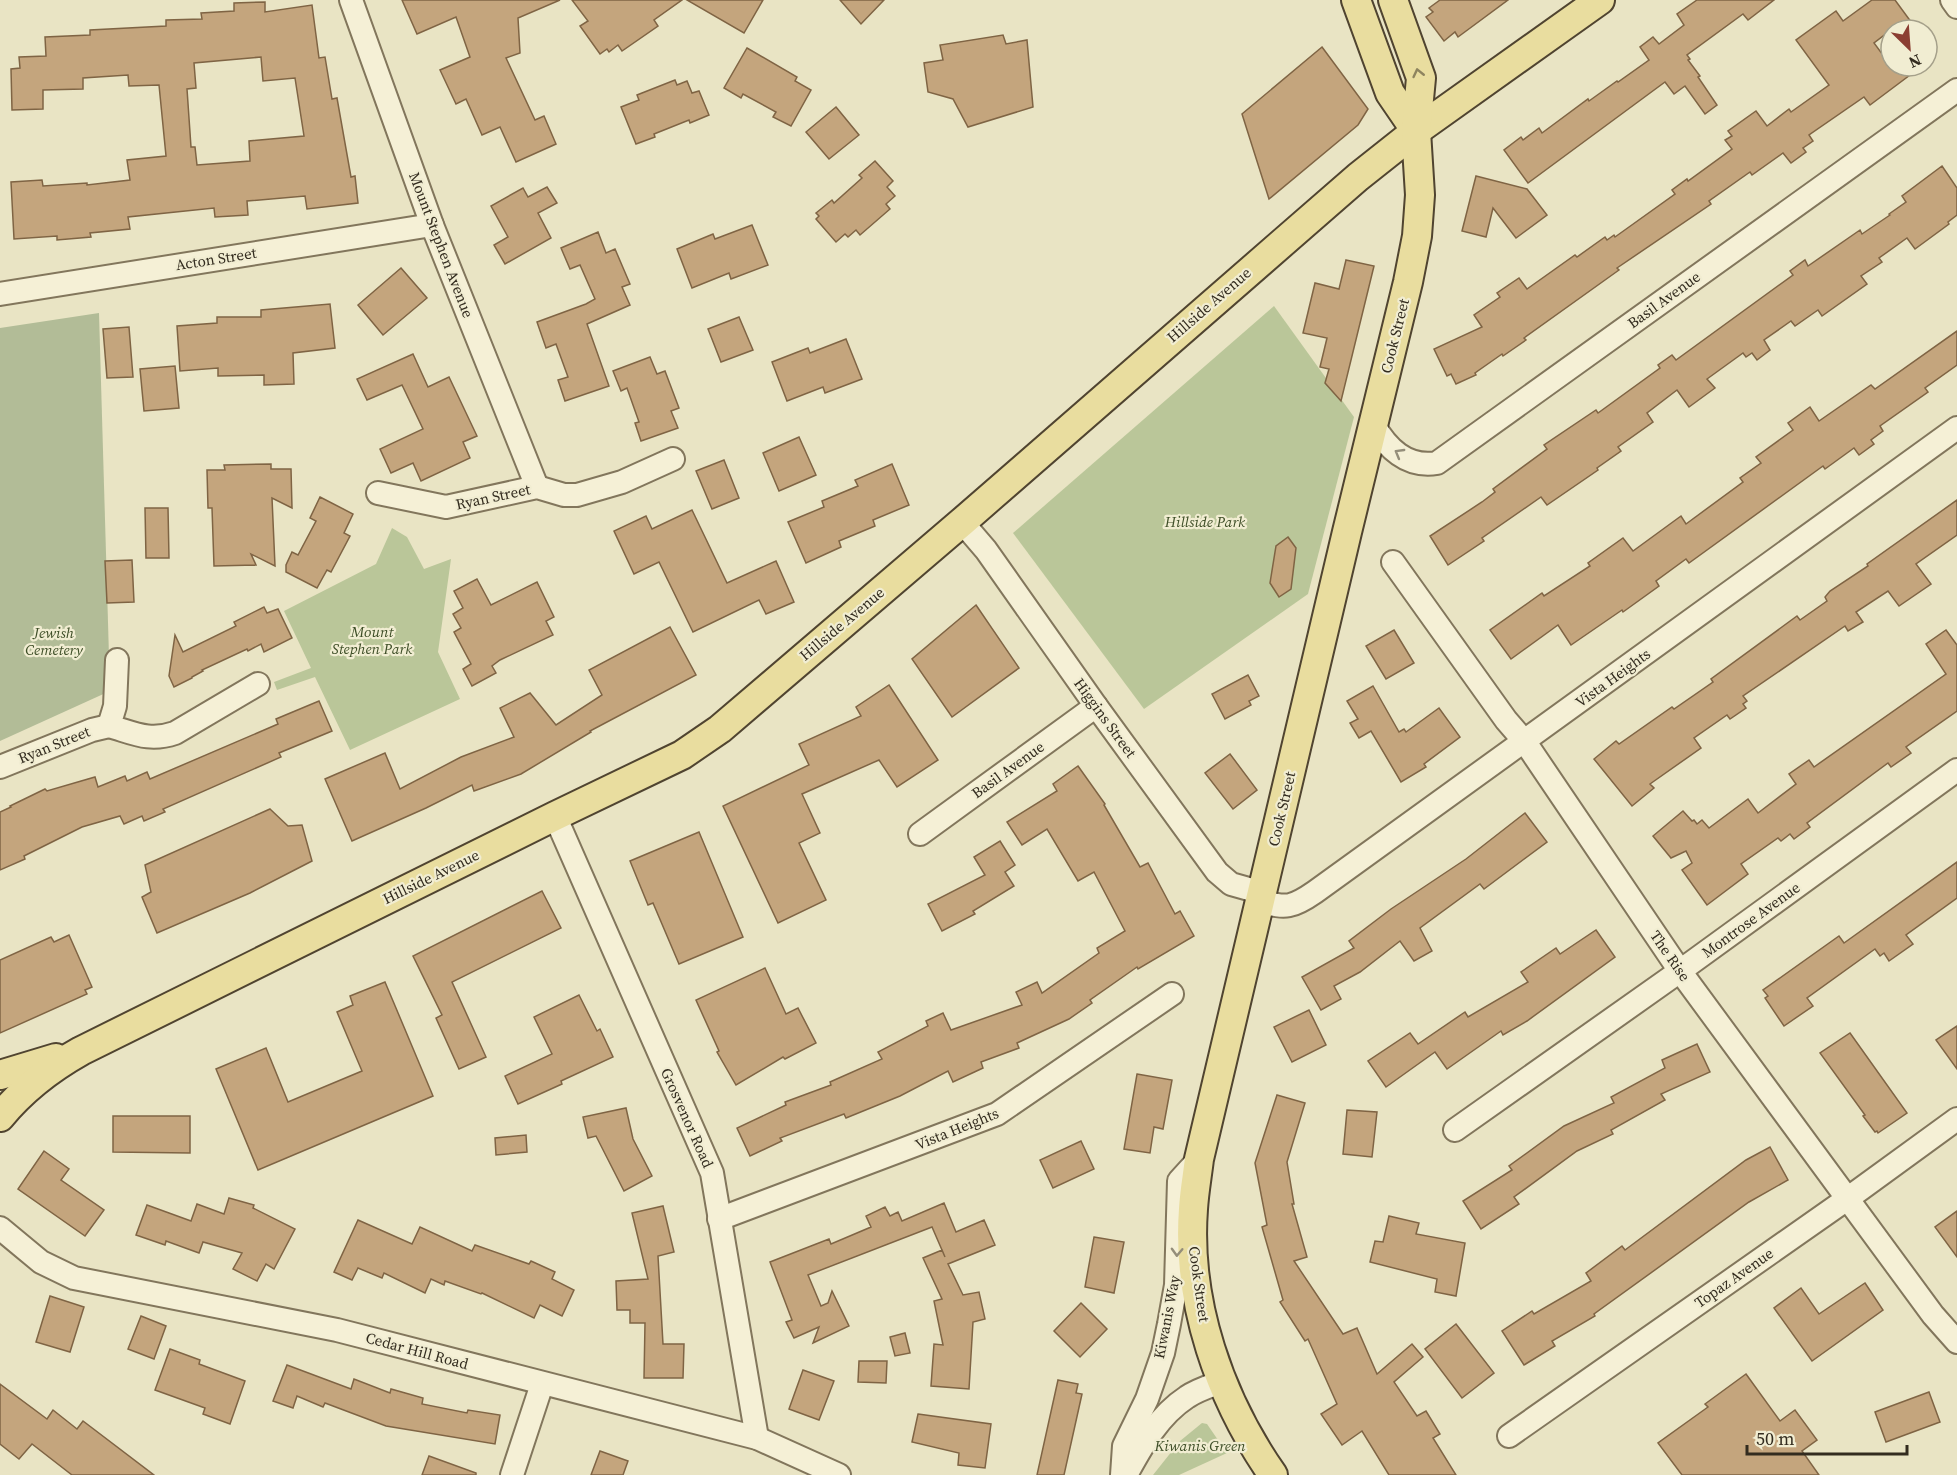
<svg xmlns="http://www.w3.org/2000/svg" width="1957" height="1475" font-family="'Source Serif 4',serif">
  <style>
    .green { fill: #bac699 }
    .cemetery { fill: #b2bc97 }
    .building { fill: #c4a57d; stroke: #7f6444; stroke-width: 1.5; fill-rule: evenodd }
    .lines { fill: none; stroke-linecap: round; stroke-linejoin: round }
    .minor-casing { stroke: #82765c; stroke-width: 26 }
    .major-casing { stroke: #504430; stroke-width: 32 }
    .minor { stroke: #f5f0d6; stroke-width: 22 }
    .major { stroke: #e9dd9f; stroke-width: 28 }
    .oneway { stroke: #8e845f }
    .oneway2 { stroke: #948e7a }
    .labels { text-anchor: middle; stroke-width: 4.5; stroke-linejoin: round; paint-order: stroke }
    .street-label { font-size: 15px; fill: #332c1f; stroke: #f1edd2 }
    .park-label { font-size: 15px; font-style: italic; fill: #3e4e27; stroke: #f1edd2 }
  </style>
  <rect width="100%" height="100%" fill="#e9e4c4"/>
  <g class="green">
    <path d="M1274,306L1354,417L1308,594L1144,709L1013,533Z"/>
    <path d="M392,528L407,537L424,569L451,559L438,652L460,699L350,750L315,677L277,690L274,682L311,668L284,611L376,564Z"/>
    <path d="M1202,1423L1207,1424L1227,1453L1179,1475H1153L1180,1441Z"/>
  </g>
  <path class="cemetery" d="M99,313L110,691L0,741V328Z"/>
  <g class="building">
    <path d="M402,0H560L518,18L520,53L506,58L535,120L544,116L556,144L516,162L500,127L482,135L466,99L456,104L440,70L470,57L456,17L417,34Z"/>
    <path d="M572,0H682L654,20L658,26L622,51L618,45L609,52L607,49L600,54L580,26L588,21Z"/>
    <path d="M687,0H763L744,33Z"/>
    <path d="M840,0H884L861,24Z"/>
    <path d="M1440,0H1508L1458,37L1455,32L1444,41L1426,17L1433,12L1429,8Z"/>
    <path d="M1697,0H1774L1748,20L1743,14L1687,55L1690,59L1688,60L1700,76L1698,77L1717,105L1705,114L1685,86L1674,94L1665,82L1528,183L1504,150L1521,137L1523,140L1539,128L1542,133L1588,99L1589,101L1617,81L1618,82L1649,60L1640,47L1653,37L1659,44L1684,25L1677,14Z"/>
    <path d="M1872,0H1895L1917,30H1891L1874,43L1891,66H1922L1870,105L1864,97L1809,135L1813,141L1803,148L1806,152L1791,163L1783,153L1752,175L1750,172L1709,201L1711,204L1617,268L1619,270L1524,338L1526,340L1503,356L1502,354L1475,373L1476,375L1456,384L1451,374L1447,376L1434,349L1482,327L1474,315L1500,297L1497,293L1519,278L1527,289L1575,255L1577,257L1605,237L1607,240L1614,235L1615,237L1675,194L1672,190L1687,179L1688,181L1732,149L1725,140L1732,136L1728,131L1756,111L1767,126L1789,109L1791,112L1829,85L1796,40L1836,11L1843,21Z"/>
    <path d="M265,2V12L312,5L319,58L325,57L332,99L337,98L351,177L355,176L358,203L307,209L305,196L247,201L248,215L215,217L214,208L128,217L130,229L90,233L91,237L57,240V236L14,239L11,182L42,180L43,186L87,183V185L130,180L127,160L166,156L159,85L129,86L128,75L83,78V89L43,90V109L12,110L11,69L20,68L19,57L46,56L45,37L90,35V30L166,26V20L202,19L201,13L234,11V3ZM261,57L263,81L295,78L304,136L249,141L250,161L197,165L195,147H191L187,89L196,88L194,63Z"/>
    <path d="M1003,35L1006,44L1027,40L1033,107L968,127L953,99L928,92L924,63L943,60L940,45Z"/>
    <path d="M1322,47L1368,109L1358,125L1269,199L1242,114Z"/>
    <path d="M747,48L797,77L795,81L811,90L791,126L773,117L776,112L743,94L741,98L724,88Z"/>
    <path d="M675,80L677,85L687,81L692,93L699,91L709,115L690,123L689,120L654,134L655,137L636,144L621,107L639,100L637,95Z"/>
    <path d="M836,107L859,135L829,159L806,132Z"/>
    <path d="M875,161L893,181L887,187L895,196L886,204L890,209L860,235L856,230L848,237L845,234L836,242L816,219L819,216L816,213L832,200L834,203L862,178L859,175Z"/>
    <path d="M1942,166L1957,188V215L1948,222L1949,224L1915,249L1907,238L1879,258L1882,262L1861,276L1867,284L1822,316L1818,310L1795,326L1791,321L1764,340L1770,350L1757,360L1752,353L1746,357L1743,353L1707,379L1715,388L1689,407L1677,390L1647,413L1653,422L1618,447L1621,451L1597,468L1598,470L1547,505L1541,497L1482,538L1484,541L1448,565L1430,536L1482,502L1495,492L1493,489L1547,449L1544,445L1596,410L1598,413L1660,368L1658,365L1672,355L1676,360L1793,275L1790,271L1805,260L1808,266L1860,230L1862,234L1890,215L1889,214L1906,202L1902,196Z"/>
    <path d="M1476,176L1527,189L1547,215L1516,238L1493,208L1486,237L1462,231Z"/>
    <path d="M547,187L557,203L538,213L551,238L505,264L494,245L508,237L491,206L523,188L528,197Z"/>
    <path d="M752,225L768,265L731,279L729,273L692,288L677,249L713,234L715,239Z"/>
    <path d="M598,232L606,253L615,249L630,284L622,287L630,305L587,324L609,386L565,401L558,380L568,377L556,344L546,348L537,322L586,304L595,299L580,265L570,269L561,248Z"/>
    <path d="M1346,260L1374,266L1341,401L1325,383L1329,369L1320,367L1327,338L1303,333L1315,283L1339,289Z"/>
    <path d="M401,268L427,298L383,335L358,305Z"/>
    <path d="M330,304L335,348L293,353L294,384L264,385V375L218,376V368L180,371L177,326L217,323V317H261V310Z"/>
    <path d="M739,317L753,350L721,362L708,329Z"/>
    <path d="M129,327L133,377L107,378L103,329Z"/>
    <path d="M1957,331V365L1925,388L1928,392L1880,426L1883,431L1871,440L1874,444L1859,455L1854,448L1825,469L1823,466L1689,563L1686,559L1656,581L1659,586L1623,612L1622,610L1571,645L1558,625L1511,659L1490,630L1542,593L1544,596L1590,566L1588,563L1623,538L1633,551L1681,516L1686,524L1743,482L1740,478L1761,463L1756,457L1793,430L1788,423L1810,407L1819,421L1871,385L1875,389Z"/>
    <path d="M846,339L862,379L825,393L823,387L787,401L772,362L808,348L810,353Z"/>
    <path d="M413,354L428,387L449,377L477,436L463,442L470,458L421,481L413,463L391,473L380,449L423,429L402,385L367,400L357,379Z"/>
    <path d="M650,357L657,374L665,371L679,408L671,411L678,428L641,441L635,423L639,422L627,388L621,391L613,371Z"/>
    <path d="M175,366L179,408L144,411L140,369Z"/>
    <path d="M799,437L816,475L779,491L763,453Z"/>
    <path d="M724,460L739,498L712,509L696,471Z"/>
    <path d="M271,464V469H291L292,508L272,498L275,566L251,554L256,565L214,566L212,508H208L207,470H225L224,465Z"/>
    <path d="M892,464L909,505L873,520L875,526L839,541L841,547L806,563L788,522L824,507L822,501L858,486L855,480Z"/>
    <path d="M320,497L353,514L344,533L350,536L331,572L327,570L317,588L286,572V565L292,552L298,555L316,521L310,518Z"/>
    <path d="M1957,500V535L1916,564L1931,584L1899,606L1888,591L1856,612L1863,622L1848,631L1845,626L1743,696L1747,701L1743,704L1746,708L1730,719L1727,715L1694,738L1701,748L1650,784L1654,788L1632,806L1594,759L1616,741L1619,744L1672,707L1674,709L1713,682L1711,679L1797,616L1800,620L1827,601L1825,597L1830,591L1868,566L1867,564Z"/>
    <path d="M145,508H168L169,558H146Z"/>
    <path d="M692,510L727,583L776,561L794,602L766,614L759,600L693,632L659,562L634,574L614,531L646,516L652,529Z"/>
    <path d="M1288,537L1296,548L1291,589L1279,597L1270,583L1276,546Z"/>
    <path d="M132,560L134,602L107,603L105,561Z"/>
    <path d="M477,579L491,605L537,582L554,617L546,621L553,635L500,660L492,666L496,673L472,686L463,669L471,664L454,632L461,628L453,614L463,608L454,591Z"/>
    <path d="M976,605L1019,668L952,717L912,659Z"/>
    <path d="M264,607L267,613L278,609L292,638L264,652L261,644L248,651L247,649L202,670L203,671L192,677V678L174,687L169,676L175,635L183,652L236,626L234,622Z"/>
    <path d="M670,627L696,675L590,731L591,732L521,774L474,791L472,785L426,808L352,841L325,779L385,753L400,789L461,757L514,737L500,708L530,693L556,725L602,695L589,670Z"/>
    <path d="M1394,630L1414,663L1386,679L1366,646Z"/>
    <path d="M1946,630L1957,645V711L1906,747L1911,753L1891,767L1888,763L1807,823L1810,827L1794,839L1790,834L1781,841L1778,838L1741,864L1748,874L1707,905L1682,870L1692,863L1686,851L1671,858L1653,836L1683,811L1692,821L1694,820L1697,824L1702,820L1709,828L1748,799L1758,813L1796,784L1789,774L1809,760L1814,767L1946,674L1926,644Z"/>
    <path d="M1248,675L1259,696L1249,701L1251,705L1225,719L1212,694Z"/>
    <path d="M889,685L938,760L897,787L879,760L802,794L820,833L799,843L826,900L778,923L723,806L809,765L799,744L861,716L856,707Z"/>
    <path d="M1373,686L1399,732L1404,729L1406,732L1439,708L1460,737L1424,764L1426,767L1401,782L1371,731L1359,738L1350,723L1358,719L1347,701Z"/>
    <path d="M319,701L332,731L279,753L281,757L163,809L165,812L144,821L142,816L124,824L120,816L82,827L24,856L25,859L0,870V812L11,807L10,806L45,789L47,791L95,777L98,787L125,776L127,781L147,772L150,779L278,724L276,719Z"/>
    <path d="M1230,754L1257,790L1233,809L1205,773Z"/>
    <path d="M1078,766L1105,804L1104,805L1140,867L1148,863L1175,914L1180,911L1194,936L1138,969L1137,967L1090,1000L1092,1003L1069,1019L1017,1043L1019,1048L981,1062L983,1068L953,1082L948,1071L900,1096L846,1118L844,1114L780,1138L782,1141L750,1156L737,1128L786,1105L785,1102L831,1085L830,1082L882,1059L878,1052L928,1026L926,1021L943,1013L951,1030L1022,1005L1016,992L1037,982L1042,993L1099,953L1097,948L1125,931L1094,872L1078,881L1047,829L1022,845L1007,822L1057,791L1053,784Z"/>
    <path d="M270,809L288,826L302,825L312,861L250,893L157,933L142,897L151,892L145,865Z"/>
    <path d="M1525,813L1547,842L1484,889L1480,884L1420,928L1432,951L1414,961L1400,941L1360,972L1334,986L1341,999L1321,1010L1302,977L1354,948L1349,941L1391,909L1466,859Z"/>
    <path d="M699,832L743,937L679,964L653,903L648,905L630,861Z"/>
    <path d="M1000,841L1015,865L1005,872L1014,886L973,911L975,914L942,931L928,904L985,875L974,857Z"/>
    <path d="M1957,862V898L1906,935L1913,944L1889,961L1884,953L1880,956L1875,949L1807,998L1813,1006L1784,1026L1765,998L1768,996L1763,990L1839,936L1844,943Z"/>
    <path d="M542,891L561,928L452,982L486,1057L459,1069L436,1018L442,1015L413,956Z"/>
    <path d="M1596,930L1615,957L1527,1021L1503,1035L1501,1031L1447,1069L1435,1052L1386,1087L1368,1061L1410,1033L1418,1044L1465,1012L1468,1017L1528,982L1521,972L1556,948L1560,954Z"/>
    <path d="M69,935L92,987L85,990L87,994L0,1033V960L51,937L54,942Z"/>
    <path d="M765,968L786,1014L798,1008L816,1043L785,1059L783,1057L736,1085L717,1052L719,1051L696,1000Z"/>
    <path d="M385,982L433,1096L258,1170L216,1069L266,1048L288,1102L362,1071L337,1012L353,1005L350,996Z"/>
    <path d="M579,995L597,1031L600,1029L613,1057L561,1081L562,1084L518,1104L505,1076L552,1054L534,1017Z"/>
    <path d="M1309,1010L1326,1045L1292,1062L1274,1027Z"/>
    <path d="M1957,1026V1069L1936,1040Z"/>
    <path d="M1850,1033L1907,1113L1878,1133L1877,1131L1875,1132L1863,1116L1865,1115L1820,1053Z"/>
    <path d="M1697,1044L1710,1072L1661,1094L1665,1100L1611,1130L1613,1134L1577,1151L1514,1197L1519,1204L1481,1229L1463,1201L1512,1170L1509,1166L1564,1126L1614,1103L1611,1097L1665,1068L1662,1060Z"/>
    <path d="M1137,1074L1172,1080L1163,1129L1154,1127L1150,1153L1124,1149Z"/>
    <path d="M1277,1095L1305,1103L1287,1162L1294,1204H1292L1307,1257L1294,1261L1343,1334L1357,1328L1377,1374L1412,1344L1423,1357L1394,1382L1417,1416L1426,1411L1440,1434L1433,1438L1456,1475H1389L1362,1431L1342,1445L1321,1414L1337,1404L1308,1339L1305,1341L1280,1302L1283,1300L1262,1227L1267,1225L1255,1163Z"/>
    <path d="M626,1108L633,1139L652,1176L624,1191L596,1136L588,1138L583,1117Z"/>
    <path d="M1347,1110L1377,1112L1372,1157L1343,1154Z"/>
    <path d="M113,1116H190V1153L113,1152Z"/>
    <path d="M526,1135L527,1152L496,1155L495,1138Z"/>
    <path d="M1081,1141L1094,1169L1053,1188L1040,1160Z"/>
    <path d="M1770,1147L1788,1180L1749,1202L1594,1314L1595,1316L1552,1341L1555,1346L1524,1365L1502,1331L1532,1311L1534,1314L1591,1281L1586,1273L1622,1246L1625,1250L1746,1160Z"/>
    <path d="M44,1151L69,1169L61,1180L104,1210L85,1236L18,1189Z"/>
    <path d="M229,1198L254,1205L253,1208L295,1229L274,1269L266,1264L257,1281L233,1269L242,1253L203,1242L199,1253L166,1241L165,1245L136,1235L147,1205L191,1221L197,1204L224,1214Z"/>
    <path d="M944,1203L956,1232L984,1220L995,1245L948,1264L963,1295L979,1292L985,1319L973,1322L969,1389L931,1386L934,1344L943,1345L934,1301L942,1299L923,1258L942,1250L945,1257L932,1227L808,1275L821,1306L828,1303L832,1291L849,1326L813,1343L819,1327L794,1338L786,1322L792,1320L770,1262L829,1239L831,1244L871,1227L866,1216L885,1207L890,1216L898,1212L902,1221Z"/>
    <path d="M663,1206L674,1252L658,1256L663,1344H684L683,1378H644L645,1323H630V1310H617L616,1281L648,1279L632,1213Z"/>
    <path d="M1957,1211V1257L1935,1227Z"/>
    <path d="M1389,1216L1419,1223L1416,1234L1465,1243L1456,1296L1435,1292L1437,1279L1370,1262L1375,1241L1383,1242Z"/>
    <path d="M358,1220L412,1244L420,1227L472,1251L475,1245L529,1264L531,1261L555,1272L552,1279L574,1290L562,1316L540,1305L534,1318L482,1293L481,1294L445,1281L444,1285L431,1279L425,1293L384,1273L382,1278L358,1268L352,1280L334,1272Z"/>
    <path d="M1094,1237L1124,1242L1114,1293L1085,1287Z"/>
    <path d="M1865,1283L1883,1310L1812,1361L1774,1308L1801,1288L1819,1314Z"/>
    <path d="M50,1296L84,1307L70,1352L36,1342Z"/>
    <path d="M1081,1303L1107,1329L1080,1357L1054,1331Z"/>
    <path d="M141,1316L166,1326L154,1359L128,1349Z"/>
    <path d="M1456,1324L1494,1373L1462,1398L1425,1349Z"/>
    <path d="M905,1333L910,1353L895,1356L890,1337Z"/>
    <path d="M170,1349L200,1360L199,1364L245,1381L230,1424L203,1414L205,1408L155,1390Z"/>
    <path d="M859,1361H887L886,1383L858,1382Z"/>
    <path d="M287,1365L351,1389L354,1379L390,1393L391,1389L423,1398L422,1404L467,1413L468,1410L500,1415L495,1444L386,1426L325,1403L323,1407L297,1396L293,1408L273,1401Z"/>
    <path d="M803,1370L834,1381L819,1420L789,1409Z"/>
    <path d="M1746,1374L1780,1421L1795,1410L1817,1440L1802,1451L1819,1475H1682L1658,1443L1708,1407L1705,1404Z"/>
    <path d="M1058,1380L1078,1384L1076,1393L1082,1394L1064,1475H1037Z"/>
    <path d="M0,1384L47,1419L53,1410L77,1429L83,1421L154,1475H72L32,1444L19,1459L0,1444Z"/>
    <path d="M1929,1392L1940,1422L1886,1442L1875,1412Z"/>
    <path d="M918,1414L991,1424L985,1468L958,1465L959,1453L912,1442Z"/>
    <path d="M600,1451L628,1461L623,1475H591Z"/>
    <path d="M429,1456L476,1473V1475H422Z"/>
  </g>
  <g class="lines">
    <defs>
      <g id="minor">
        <path d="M351,0L432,225L537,487"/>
        <path d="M1952,0L1957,7"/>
        <path d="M0,294L432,225"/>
        <path d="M1373,424C1387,448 1406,468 1437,463L1957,90"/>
        <path d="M378,493L446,507L537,487L564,495H577L622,482L673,459"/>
        <path d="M962,522L986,550L1096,706L1217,872L1231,884L1263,893"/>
        <path d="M1393,562L1506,720L1525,742L1680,971L1933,1315L1957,1342"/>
        <path d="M117,660L115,706L109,726C134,733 149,742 175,733L258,684"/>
        <path d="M0,767L92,730L109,726"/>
        <path d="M555,816L712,1173L757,1438"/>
        <path d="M920,834L1096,706"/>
        <path d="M1260,902C1287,908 1292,908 1315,892L1957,428"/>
        <path d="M1455,1130L1680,971L1957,770"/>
        <path d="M719,1219L997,1114L1172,994"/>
        <path d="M0,1228L41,1262L74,1278L337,1330L757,1438L839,1475"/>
        <path d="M1509,1436L1847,1199L1957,1119"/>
        <path d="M512,1475L542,1384"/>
        <path d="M1122,1475L1124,1446L1147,1399L1163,1353L1169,1324L1176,1285L1179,1181L1199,1159"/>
        <path d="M1126,1475C1142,1446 1158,1416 1187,1397C1197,1390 1210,1386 1221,1382"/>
      </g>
      <g id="major">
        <path d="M1356,0L1390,93L1416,131"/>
        <path d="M0,1075L56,1058"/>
        <path d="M0,1117C23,1089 49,1069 81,1051L555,816L682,755L720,729L962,522L1358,177L1416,131L1600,0"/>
        <path d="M1273,1475C1220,1399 1186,1303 1193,1209C1194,1192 1197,1176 1199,1159L1347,532L1408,282L1417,236L1420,195L1416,131L1421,78L1393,0"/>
      </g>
    </defs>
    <use href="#minor" class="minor-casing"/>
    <use href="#major" class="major-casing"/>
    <use href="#minor" class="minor"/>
    <use href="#major" class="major"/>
  </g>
  <defs><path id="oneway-chevron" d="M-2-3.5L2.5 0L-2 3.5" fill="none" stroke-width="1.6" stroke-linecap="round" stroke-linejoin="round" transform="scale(1.5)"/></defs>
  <use class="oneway" href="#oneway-chevron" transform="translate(1418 73) rotate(-103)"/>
  <g class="oneway2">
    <use href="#oneway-chevron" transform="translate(1399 453) rotate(-150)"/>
    <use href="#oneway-chevron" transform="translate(1177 1252) rotate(92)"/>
  </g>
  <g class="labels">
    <g class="street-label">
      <text transform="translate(441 245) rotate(69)" y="5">Mount Stephen Avenue</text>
      <text transform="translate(216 259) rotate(-9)" y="5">Acton Street</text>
      <text transform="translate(1664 300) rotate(-36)" y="5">Basil Avenue</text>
      <text transform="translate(1209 305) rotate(-41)" y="5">Hillside Avenue</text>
      <text transform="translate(1395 336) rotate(-76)" y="5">Cook Street</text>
      <text transform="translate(493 497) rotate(-12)" y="5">Ryan Street</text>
      <text transform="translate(842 624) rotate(-40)" y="5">Hillside Avenue</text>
      <text transform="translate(1613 678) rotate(-36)" y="5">Vista Heights</text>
      <text transform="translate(1105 718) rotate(54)" y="5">Higgins Street</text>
      <text transform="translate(54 745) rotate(-22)" y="5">Ryan Street</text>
      <text transform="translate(1008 770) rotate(-36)" y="5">Basil Avenue</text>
      <text transform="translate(1282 809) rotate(-77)" y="5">Cook Street</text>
      <text transform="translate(431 877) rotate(-26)" y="5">Hillside Avenue</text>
      <text transform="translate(1751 920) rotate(-36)" y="5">Montrose Avenue</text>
      <text transform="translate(1670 956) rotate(55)" y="5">The Rise</text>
      <text transform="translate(687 1118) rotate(66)" y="5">Grosvenor Road</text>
      <text transform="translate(957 1129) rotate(-22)" y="5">Vista Heights</text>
      <text transform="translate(1734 1278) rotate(-35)" y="5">Topaz Avenue</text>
      <text transform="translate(1199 1284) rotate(82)" y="5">Cook Street</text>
      <text transform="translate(1167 1317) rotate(-79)" y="5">Kiwanis Way</text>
      <text transform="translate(417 1351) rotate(15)" y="5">Cedar Hill Road</text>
    </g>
    <g class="park-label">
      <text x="1205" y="527">Hillside Park</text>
      <text x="372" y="637">Mount<tspan x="372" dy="17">Stephen Park</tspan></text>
      <text x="54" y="638">Jewish<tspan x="54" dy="17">Cemetery</tspan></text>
      <text x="1200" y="1451">Kiwanis Green</text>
    </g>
  </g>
  <g transform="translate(1909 48) rotate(155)"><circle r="28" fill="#f1edd2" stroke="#a5a08a" stroke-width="1.5"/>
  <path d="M0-4.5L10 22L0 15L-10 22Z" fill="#8b3e32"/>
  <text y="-9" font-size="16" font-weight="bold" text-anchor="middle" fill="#332c1f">N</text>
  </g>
  <path d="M1747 1445v9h160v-9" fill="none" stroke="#332c1f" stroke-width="3"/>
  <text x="1756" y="1445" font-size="18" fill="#332c1f" stroke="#f1edd2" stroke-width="4.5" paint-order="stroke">50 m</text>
</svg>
